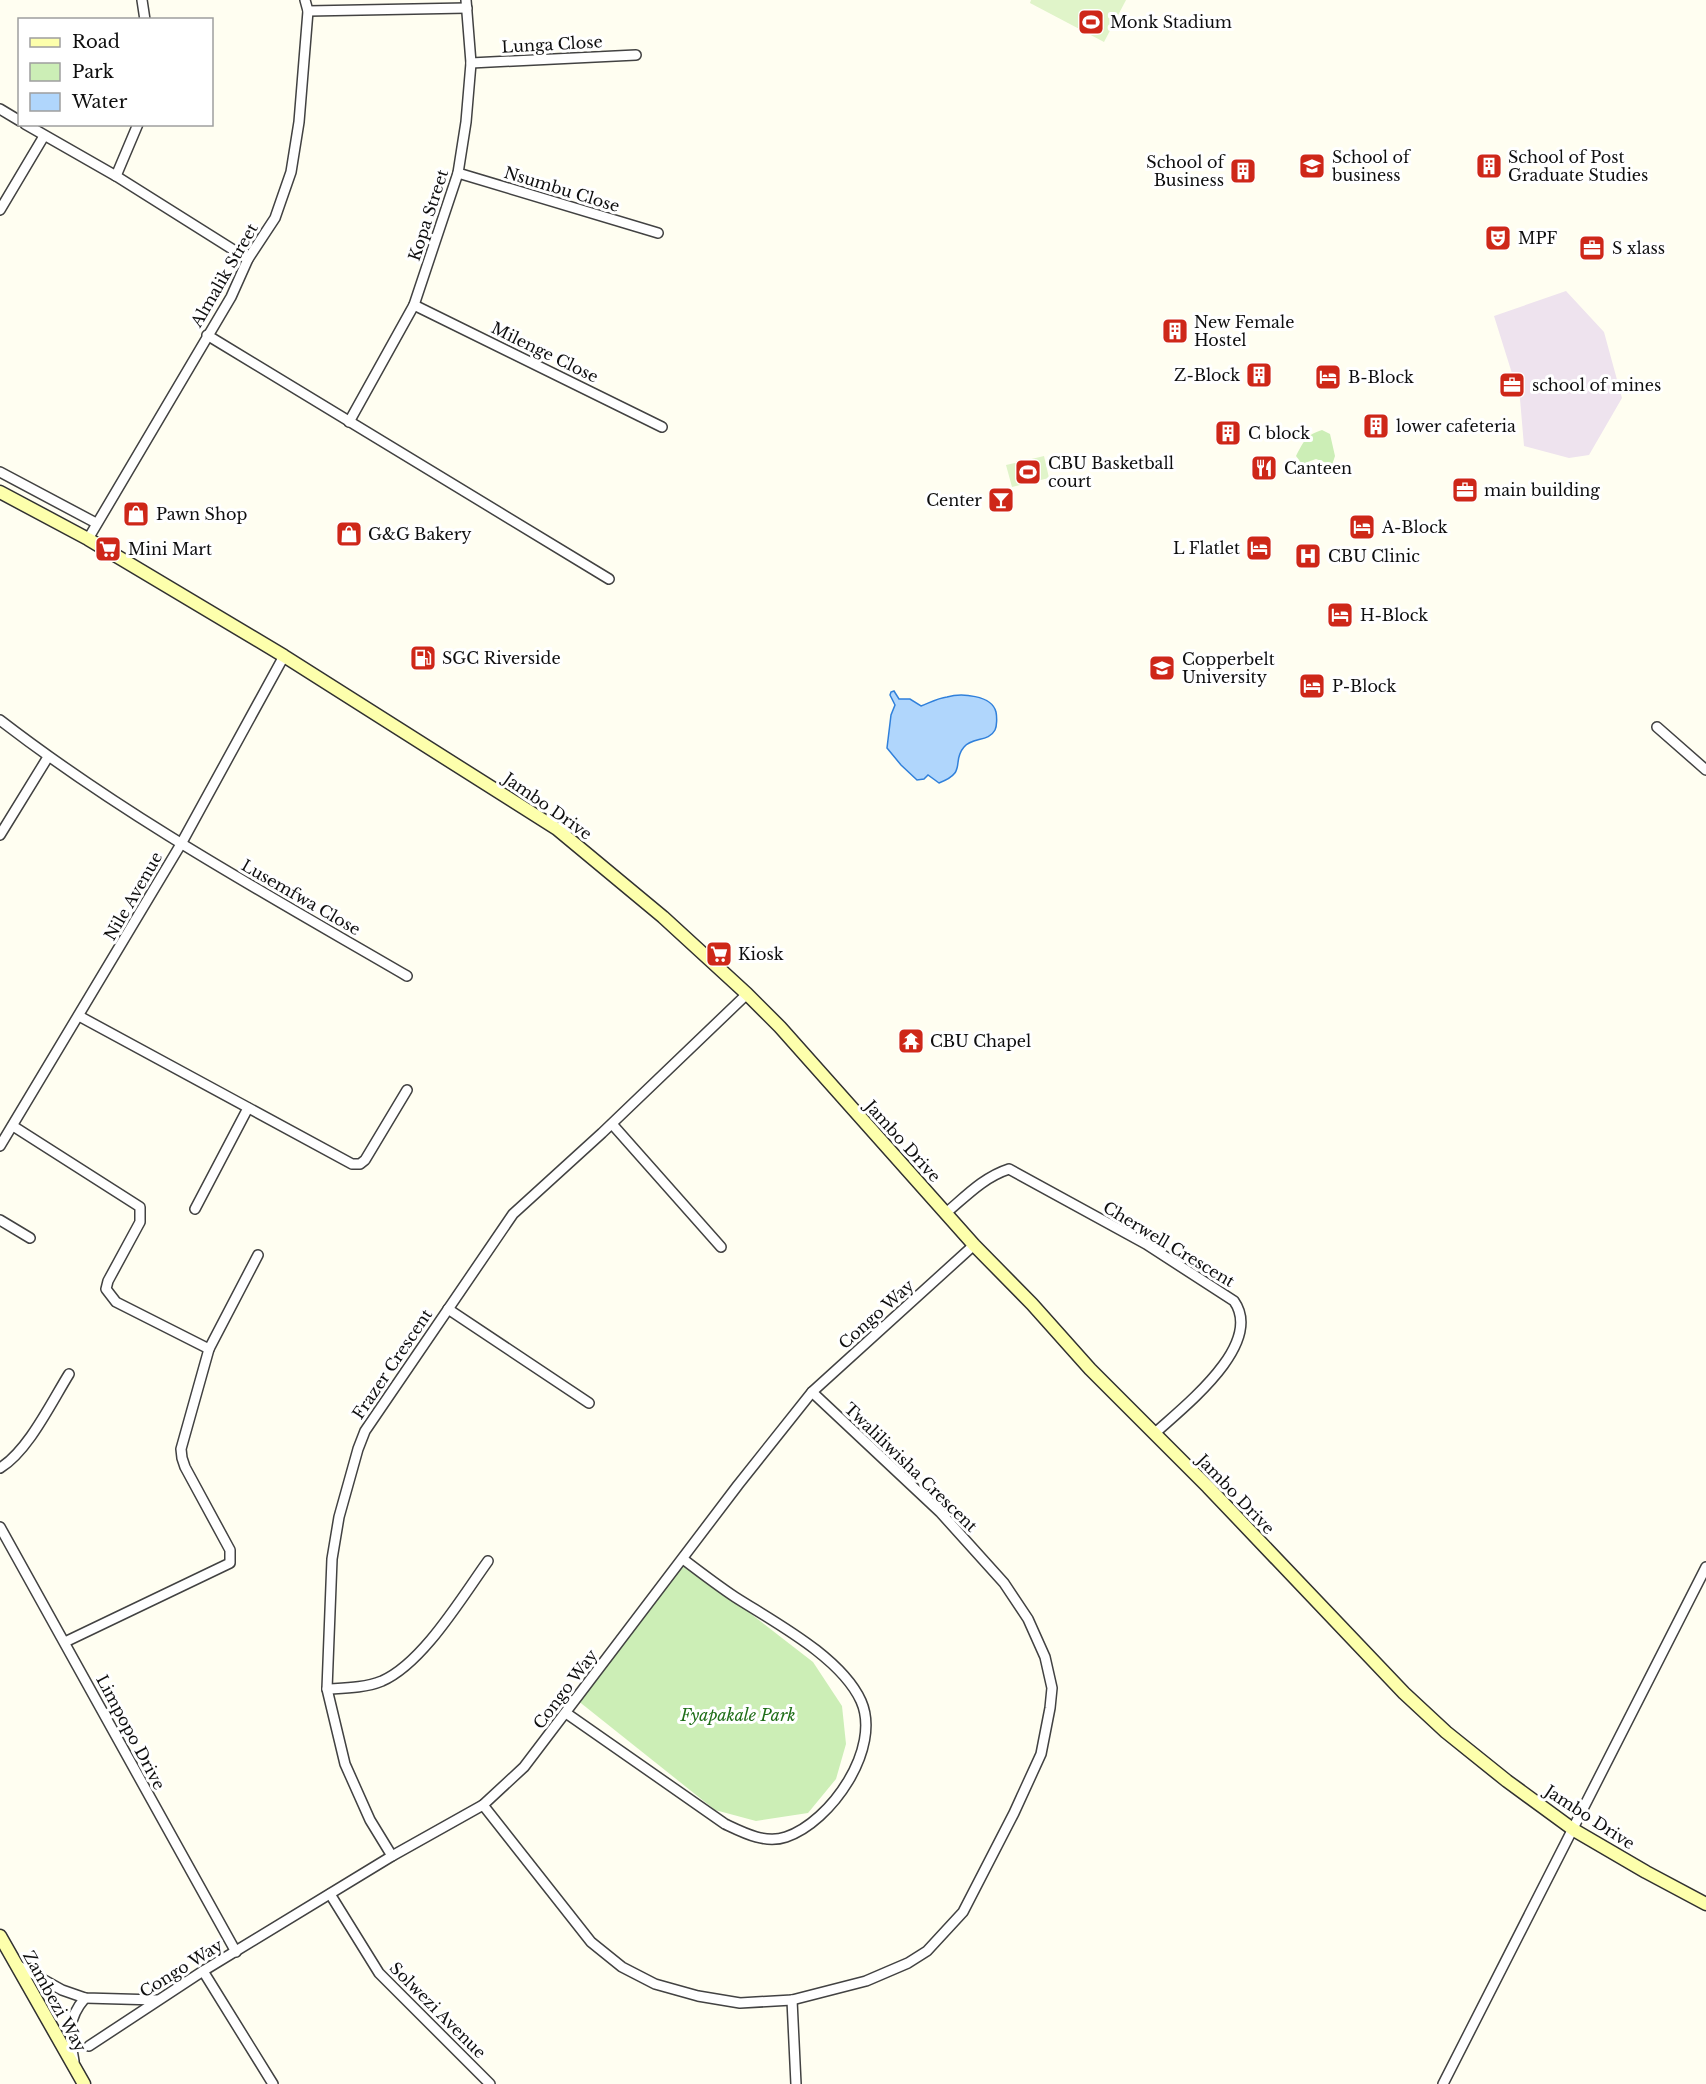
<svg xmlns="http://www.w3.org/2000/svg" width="1706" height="2084" font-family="'Libre Baskerville',serif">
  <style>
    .industrial { fill: #eee3ee }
    .green { fill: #cceeb6 }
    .pitch { fill: #e0f4c9 }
    .water { fill: #b0d6fc; stroke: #3080db; stroke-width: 1.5 }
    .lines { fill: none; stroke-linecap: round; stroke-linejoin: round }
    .minor-casing { stroke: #424242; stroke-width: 12 }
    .secondary-casing { stroke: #313131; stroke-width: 15 }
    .minor { stroke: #fff; stroke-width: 9 }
    .secondary { stroke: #fdffac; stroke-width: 12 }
    .labels { text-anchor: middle; stroke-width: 6; stroke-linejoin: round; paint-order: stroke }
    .poi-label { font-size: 16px; fill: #0f0f0f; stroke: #fff; text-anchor: start }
    .street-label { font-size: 16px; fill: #0f0f0f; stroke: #fff }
    .park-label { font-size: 16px; font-style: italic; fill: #1f6e18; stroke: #fff }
  </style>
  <rect width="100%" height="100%" fill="#fffef1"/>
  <path class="industrial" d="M1566,291L1604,332L1622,398L1589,455L1569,458L1524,446L1520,399L1494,316Z"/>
  <g class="green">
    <path d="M1322,430L1330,434L1335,456L1332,465L1316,459L1302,464L1296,456C1304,441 1306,435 1322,430Z"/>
    <path d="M684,1562L813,1662L842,1706L846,1744L836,1779L808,1813L756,1821L715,1810L577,1700Z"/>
  </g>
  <g class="pitch">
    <path d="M1031,0H1126L1104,42L1030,3Z"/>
    <path d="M1044,456L1049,478L1012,487L1006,465Z"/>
  </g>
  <path class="water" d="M894,691L899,699H910L921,706C929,703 938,698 947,697C961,693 992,695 996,712C997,717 997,726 995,730C989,742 972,737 964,747C951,762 968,772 939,783L928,775L924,779L917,780L901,765L887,748L891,715L895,705L890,695L891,692Z"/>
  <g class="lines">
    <defs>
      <g id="minor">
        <path d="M142,0L145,20"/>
        <path d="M308,11L467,8"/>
        <path d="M471,63L636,55"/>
        <path d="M0,109L20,121"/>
        <path d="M25,124L116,176L248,259"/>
        <path d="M458,173L658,233"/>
        <path d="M116,176L138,124"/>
        <path d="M0,210L44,136"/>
        <path d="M414,305L662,427"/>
        <path d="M207,335L609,579"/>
        <path d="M349,422L414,305L458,173L466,122L471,63L466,0"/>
        <path d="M0,472L96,523"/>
        <path d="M88,539L231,297L248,259L275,218L291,172L299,122L308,11L305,0"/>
        <path d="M0,720C127,818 268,895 407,976"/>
        <path d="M1657,727L1706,770"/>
        <path d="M0,835L48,757"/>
        <path d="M79,1016L352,1164H360L365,1160L407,1090"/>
        <path d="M612,1124L721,1247"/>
        <path d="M13,1126L140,1207V1222L108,1281L106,1289L116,1302L209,1349"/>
        <path d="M0,1146L181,844L284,656"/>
        <path d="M195,1209L248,1108"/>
        <path d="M946,1213C966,1196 984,1177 1009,1169L1146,1244L1234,1301C1265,1345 1182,1408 1154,1434"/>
        <path d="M0,1220L30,1238"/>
        <path d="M448,1309L589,1403"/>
        <path d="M0,1468C28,1451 51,1403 69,1374"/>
        <path d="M0,1527L236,1952"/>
        <path d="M65,1642L230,1563V1550L185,1467L182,1458L181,1449L209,1349L258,1255"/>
        <path d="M327,1689C345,1688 365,1688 382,1681C423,1663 462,1597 488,1561"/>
        <path d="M566,1713L725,1824C744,1833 765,1844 786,1837C831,1822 882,1748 861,1701C841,1657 774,1622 735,1597C717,1585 700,1572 683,1559"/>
        <path d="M483,1805L591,1942L622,1967L655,1984L698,1996L740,2003L792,2000L866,1981L908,1963L927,1951L963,1912L1014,1813L1041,1754L1050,1708L1052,1688L1045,1657L1028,1619L1004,1583L940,1512L812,1392"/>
        <path d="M392,1856L370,1820L345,1764L327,1689L332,1559L339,1517L358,1449L365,1431L513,1214L602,1133L747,994"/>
        <path d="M330,1894L379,1973L490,2084"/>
        <path d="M17,1965L62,1990L85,1998L157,2000"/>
        <path d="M203,1971L273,2084"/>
        <path d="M792,2000L796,2084"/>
        <path d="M89,2046L203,1971L392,1856L483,1805L524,1767L738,1485L812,1392L974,1245"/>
        <path d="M74,2061C69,2035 67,2019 85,1998"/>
        <path d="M1443,2084L1706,1567"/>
      </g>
      <g id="secondary">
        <path d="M0,492L88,539L284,656L557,829L663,917L747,994L780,1027L974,1245L1032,1304L1090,1369L1208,1487L1404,1693L1446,1732L1507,1781L1574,1830L1646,1872L1706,1904"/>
        <path d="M0,1936L84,2084"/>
      </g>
    </defs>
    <use href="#minor" class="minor-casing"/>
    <use href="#secondary" class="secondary-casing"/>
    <use href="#minor" class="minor"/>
    <use href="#secondary" class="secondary"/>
  </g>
  <defs>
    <symbol id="stadium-square" viewBox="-11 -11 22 22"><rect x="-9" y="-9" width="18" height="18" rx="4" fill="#ce2718" stroke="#fff"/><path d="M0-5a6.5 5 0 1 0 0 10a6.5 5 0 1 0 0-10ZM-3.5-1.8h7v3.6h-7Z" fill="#fff"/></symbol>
    <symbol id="school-square" viewBox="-11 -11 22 22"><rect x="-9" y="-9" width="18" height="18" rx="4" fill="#ce2718" stroke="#fff"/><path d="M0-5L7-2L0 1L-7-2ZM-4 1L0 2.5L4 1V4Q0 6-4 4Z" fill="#fff"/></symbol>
    <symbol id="building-square" viewBox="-11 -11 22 22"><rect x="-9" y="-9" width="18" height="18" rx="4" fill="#ce2718" stroke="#fff"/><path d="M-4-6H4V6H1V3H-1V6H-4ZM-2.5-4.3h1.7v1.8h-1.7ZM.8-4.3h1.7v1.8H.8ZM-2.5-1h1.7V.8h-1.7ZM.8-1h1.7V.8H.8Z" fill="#fff"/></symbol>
    <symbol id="theatre-square" viewBox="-11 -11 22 22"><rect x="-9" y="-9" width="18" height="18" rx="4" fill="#ce2718" stroke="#fff"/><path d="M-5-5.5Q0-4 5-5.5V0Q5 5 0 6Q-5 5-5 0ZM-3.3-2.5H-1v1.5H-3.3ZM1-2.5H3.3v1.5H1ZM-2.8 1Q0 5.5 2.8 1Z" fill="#fff"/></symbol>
    <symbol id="office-square" viewBox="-11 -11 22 22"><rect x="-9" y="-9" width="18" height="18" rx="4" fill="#ce2718" stroke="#fff"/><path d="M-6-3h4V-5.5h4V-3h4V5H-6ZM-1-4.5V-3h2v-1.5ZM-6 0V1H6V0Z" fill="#fff"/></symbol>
    <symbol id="hotel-square" viewBox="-11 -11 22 22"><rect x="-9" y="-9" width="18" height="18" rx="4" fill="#ce2718" stroke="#fff"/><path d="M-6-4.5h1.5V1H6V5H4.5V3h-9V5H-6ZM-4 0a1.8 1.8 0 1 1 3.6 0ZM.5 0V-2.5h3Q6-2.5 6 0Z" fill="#fff"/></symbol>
    <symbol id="restaurant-square" viewBox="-11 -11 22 22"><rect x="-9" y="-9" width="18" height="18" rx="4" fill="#ce2718" stroke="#fff"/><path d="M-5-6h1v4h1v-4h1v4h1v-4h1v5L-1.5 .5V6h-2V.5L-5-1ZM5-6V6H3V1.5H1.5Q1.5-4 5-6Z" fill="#fff"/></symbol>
    <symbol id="bar-square" viewBox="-11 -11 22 22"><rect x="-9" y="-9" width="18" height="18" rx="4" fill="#ce2718" stroke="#fff"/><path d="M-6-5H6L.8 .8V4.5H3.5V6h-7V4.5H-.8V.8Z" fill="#fff"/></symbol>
    <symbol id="shop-square" viewBox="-11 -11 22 22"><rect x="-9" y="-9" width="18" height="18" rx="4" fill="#ce2718" stroke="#fff"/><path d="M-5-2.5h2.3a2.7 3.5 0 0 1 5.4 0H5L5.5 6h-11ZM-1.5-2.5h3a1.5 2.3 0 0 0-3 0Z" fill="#fff"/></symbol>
    <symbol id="supermarket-square" viewBox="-11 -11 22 22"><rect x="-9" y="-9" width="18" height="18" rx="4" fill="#ce2718" stroke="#fff"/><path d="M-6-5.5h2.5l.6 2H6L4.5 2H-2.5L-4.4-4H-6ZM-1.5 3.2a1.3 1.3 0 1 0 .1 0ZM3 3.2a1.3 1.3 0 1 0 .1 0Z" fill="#fff"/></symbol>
    <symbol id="hospital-square" viewBox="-11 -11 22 22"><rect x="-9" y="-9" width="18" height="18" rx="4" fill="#ce2718" stroke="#fff"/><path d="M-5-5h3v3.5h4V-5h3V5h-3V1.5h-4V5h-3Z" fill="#fff"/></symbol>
    <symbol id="fuel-square" viewBox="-11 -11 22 22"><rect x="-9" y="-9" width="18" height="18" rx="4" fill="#ce2718" stroke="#fff"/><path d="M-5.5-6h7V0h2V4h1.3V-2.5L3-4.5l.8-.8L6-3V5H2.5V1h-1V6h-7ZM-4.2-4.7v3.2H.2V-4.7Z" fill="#fff"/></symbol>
    <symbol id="university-square" viewBox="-11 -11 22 22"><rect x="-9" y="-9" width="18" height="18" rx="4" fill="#ce2718" stroke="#fff"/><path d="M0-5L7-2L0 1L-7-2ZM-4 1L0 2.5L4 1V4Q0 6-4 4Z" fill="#fff"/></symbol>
    <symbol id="temple-square" viewBox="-11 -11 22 22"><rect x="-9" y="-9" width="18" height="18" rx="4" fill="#ce2718" stroke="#fff"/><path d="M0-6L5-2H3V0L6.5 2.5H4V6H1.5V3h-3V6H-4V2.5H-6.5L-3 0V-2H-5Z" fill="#fff"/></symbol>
  </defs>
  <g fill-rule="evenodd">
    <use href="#stadium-square" x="1076" y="7" width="30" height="30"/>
    <use href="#school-square" x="1297" y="151" width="30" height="30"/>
    <use href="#building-square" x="1474" y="151" width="30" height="30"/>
    <use href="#building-square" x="1228" y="156" width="30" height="30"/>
    <use href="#theatre-square" x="1483" y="223" width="30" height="30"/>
    <use href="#office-square" x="1577" y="233" width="30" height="30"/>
    <use href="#building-square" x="1160" y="316" width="30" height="30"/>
    <use href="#building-square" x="1244" y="360" width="30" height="30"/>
    <use href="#hotel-square" x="1313" y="362" width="30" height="30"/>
    <use href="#office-square" x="1497" y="370" width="30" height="30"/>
    <use href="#building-square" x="1361" y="411" width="30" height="30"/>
    <use href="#building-square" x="1213" y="418" width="30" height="30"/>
    <use href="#restaurant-square" x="1249" y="453" width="30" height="30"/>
    <use href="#stadium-square" x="1013" y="457" width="30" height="30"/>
    <use href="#office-square" x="1450" y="475" width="30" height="30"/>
    <use href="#bar-square" x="986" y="485" width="30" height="30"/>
    <use href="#shop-square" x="121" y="499" width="30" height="30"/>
    <use href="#hotel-square" x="1347" y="512" width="30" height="30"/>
    <use href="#shop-square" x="334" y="519" width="30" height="30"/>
    <use href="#hotel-square" x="1244" y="533" width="30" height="30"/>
    <use href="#supermarket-square" x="93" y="534" width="30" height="30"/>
    <use href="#hospital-square" x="1293" y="541" width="30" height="30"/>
    <use href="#hotel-square" x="1325" y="600" width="30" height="30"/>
    <use href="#fuel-square" x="408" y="643" width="30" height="30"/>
    <use href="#university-square" x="1147" y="653" width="30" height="30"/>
    <use href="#hotel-square" x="1297" y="671" width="30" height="30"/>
    <use href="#supermarket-square" x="704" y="939" width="30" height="30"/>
    <use href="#temple-square" x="896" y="1026" width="30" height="30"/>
  </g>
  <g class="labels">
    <g class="poi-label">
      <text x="1110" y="28">Monk Stadium</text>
      <text x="1332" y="163">School of<tspan x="1332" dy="18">business</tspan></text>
      <text x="1508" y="163">School of Post<tspan x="1508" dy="18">Graduate Studies</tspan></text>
      <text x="1224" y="168" text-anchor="end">School of<tspan x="1224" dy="18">Business</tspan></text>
      <text x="1518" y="244">MPF</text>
      <text x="1612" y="254">S xlass</text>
      <text x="1194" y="328">New Female<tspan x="1194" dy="18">Hostel</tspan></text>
      <text x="1240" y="381" text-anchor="end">Z-Block</text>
      <text x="1348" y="383">B-Block</text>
      <text x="1532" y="391">school of mines</text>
      <text x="1396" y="432">lower cafeteria</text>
      <text x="1248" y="439">C block</text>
      <text x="1048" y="469">CBU Basketball<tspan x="1048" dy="18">court</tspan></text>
      <text x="1284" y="474">Canteen</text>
      <text x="1484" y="496">main building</text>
      <text x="982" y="506" text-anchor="end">Center</text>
      <text x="156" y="520">Pawn Shop</text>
      <text x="1382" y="533">A-Block</text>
      <text x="368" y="540">G&amp;G Bakery</text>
      <text x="1240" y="554" text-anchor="end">L Flatlet</text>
      <text x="128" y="555">Mini Mart</text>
      <text x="1328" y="562">CBU Clinic</text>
      <text x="1360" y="621">H-Block</text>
      <text x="442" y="664">SGC Riverside</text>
      <text x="1182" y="665">Copperbelt<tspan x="1182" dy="18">University</tspan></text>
      <text x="1332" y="692">P-Block</text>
      <text x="738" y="960">Kiosk</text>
      <text x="930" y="1047">CBU Chapel</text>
    </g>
    <g class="street-label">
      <text transform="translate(552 44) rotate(-3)" y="6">Lunga Close</text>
      <text transform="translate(562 189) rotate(17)" y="6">Nsumbu Close</text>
      <text transform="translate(428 215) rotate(-72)" y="6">Kopa Street</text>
      <text transform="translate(224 275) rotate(-60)" y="6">Almalik Street</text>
      <text transform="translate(545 352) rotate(26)" y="6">Milenge Close</text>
      <text transform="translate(548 806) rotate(35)" y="6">Jambo Drive</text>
      <text transform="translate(133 896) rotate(-60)" y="6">Nile Avenue</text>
      <text transform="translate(301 897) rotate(30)" y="6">Lusemfwa Close</text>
      <text transform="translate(903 1141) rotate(48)" y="6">Jambo Drive</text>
      <text transform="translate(1169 1244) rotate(31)" y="6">Cherwell Crescent</text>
      <text transform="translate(876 1314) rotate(-42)" y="6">Congo Way</text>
      <text transform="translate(392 1364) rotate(-56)" y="6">Frazer Crescent</text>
      <text transform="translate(911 1467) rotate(44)" y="6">Twaliliwisha Crescent</text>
      <text transform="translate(1236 1494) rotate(46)" y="6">Jambo Drive</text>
      <text transform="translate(565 1689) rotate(-53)" y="6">Congo Way</text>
      <text transform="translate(131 1732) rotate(62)" y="6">Limpopo Drive</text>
      <text transform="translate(1590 1817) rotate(33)" y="6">Jambo Drive</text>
      <text transform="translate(181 1968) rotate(-32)" y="6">Congo Way</text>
      <text transform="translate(55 2001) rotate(61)" y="6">Zambezi Way</text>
      <text transform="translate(438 2010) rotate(45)" y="6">Solwezi Avenue</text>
    </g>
    <g class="park-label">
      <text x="738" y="1721">Fyapakale Park</text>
    </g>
  </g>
  <rect x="18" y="18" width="195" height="108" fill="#ffffff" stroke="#9f9f9f" stroke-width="1.5"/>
  <rect x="30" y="38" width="30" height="9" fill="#fdffac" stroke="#9f9f9f" stroke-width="1.5"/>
  <text x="72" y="48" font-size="18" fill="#0f0f0f">Road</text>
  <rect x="30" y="63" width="30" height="18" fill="#cceeb6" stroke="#9f9f9f" stroke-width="1.5"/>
  <text x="72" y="78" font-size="18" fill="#0f0f0f">Park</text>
  <rect x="30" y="93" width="30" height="18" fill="#b0d6fc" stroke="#9f9f9f" stroke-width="1.5"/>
  <text x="72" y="108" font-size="18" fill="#0f0f0f">Water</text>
</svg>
